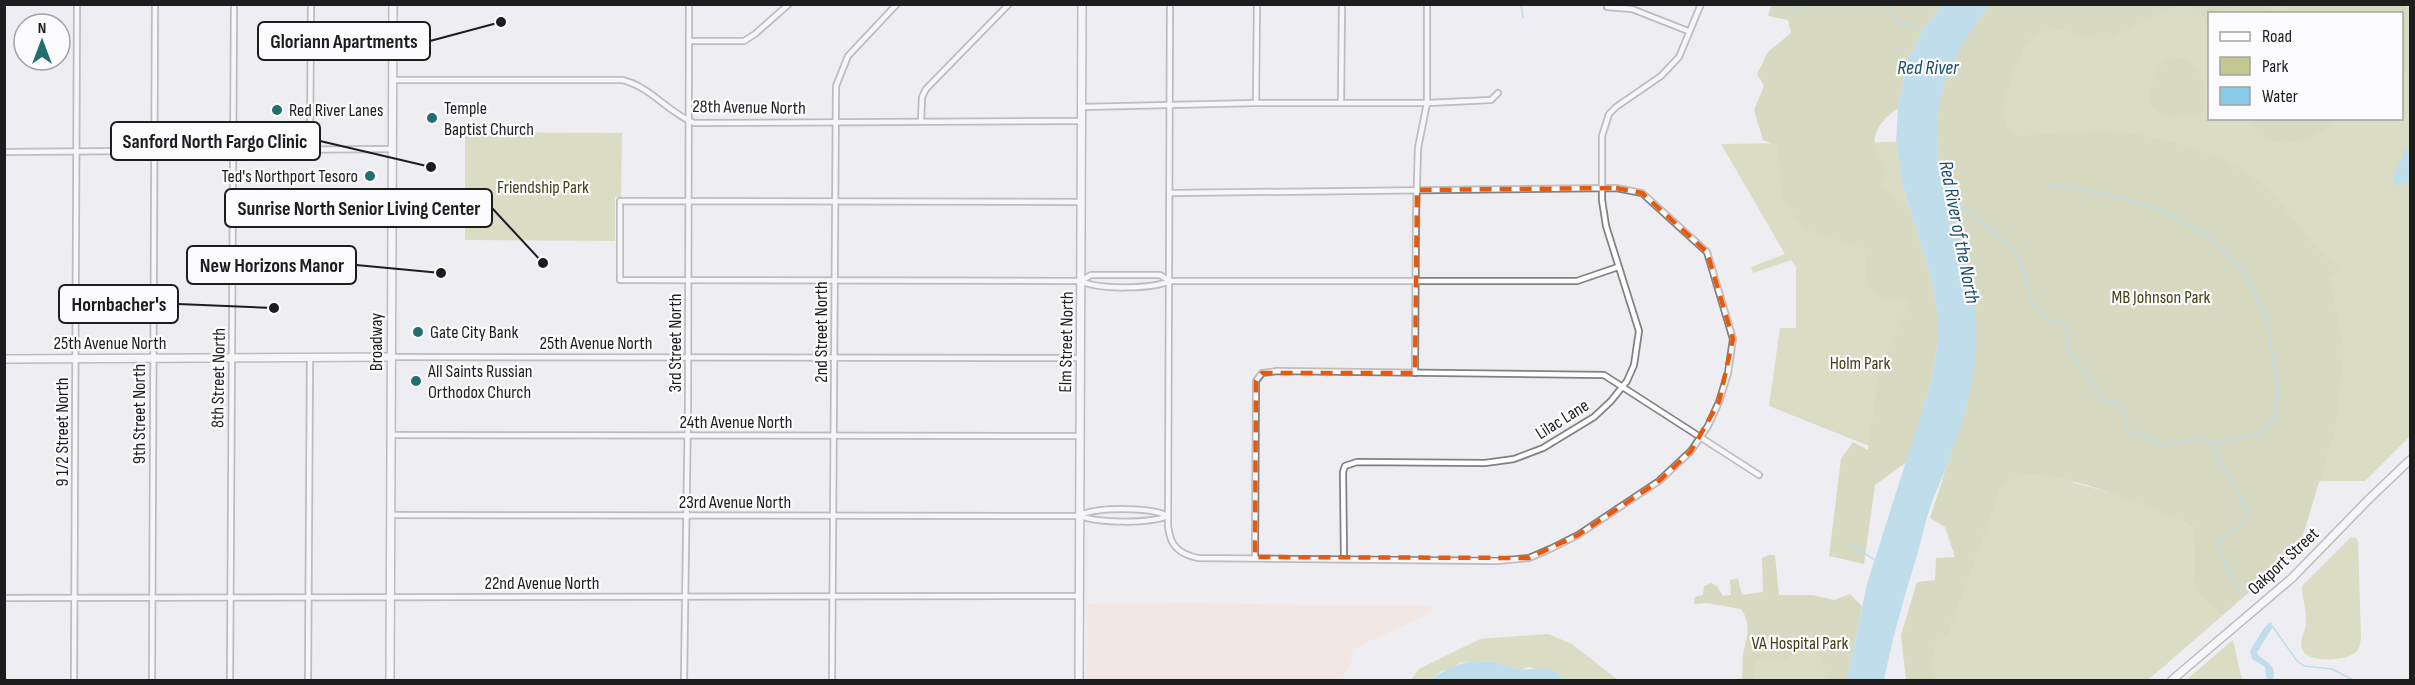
<svg xmlns="http://www.w3.org/2000/svg" width="2415" height="685" font-family="'Sofia Sans Condensed',sans-serif">
  <style>
    .medical { fill: #f5e0d1 }
    .green { fill: #c2c88f; fill-rule: evenodd }
    .forest { fill: #bbc085 }
    .water { fill: #88cae7 }
    .lines { fill: none; stroke-linecap: round; stroke-linejoin: round }
    .stream { stroke: #88cae7; stroke-width: 1.5 }
    .street-casing { stroke: #818184; stroke-width: 8 }
    .secondary-casing { stroke: #818184; stroke-width: 10 }
    .street { stroke: #fff; stroke-width: 4.5 }
    .secondary { stroke: #fff; stroke-width: 7 }
    .marked { fill: none; stroke: #e8590c; stroke-width: 4.5; stroke-dasharray: 12 8; stroke-linejoin: round }
    .poi-dot { fill: #236e70; stroke: #fcfbfe; stroke-width: 2 }
    .labels { text-anchor: middle; stroke-width: 4.5; stroke-linejoin: round; paint-order: stroke }
    .street-label { font-size: 18px; fill: #1e1d1e; stroke: #fcfbfe }
    .poi-label { font-size: 18px; fill: #1e1d1e; stroke: #fcfbfe; text-anchor: start }
    .park-label { font-size: 18px; fill: #414417; stroke: #fcfbfe }
    .water-label { font-size: 20px; font-style: italic; fill: #184e63; stroke: #fcfbfe }
    .leader { fill: none; stroke: #1e1d1e; stroke-width: 2 }
    .callout-dot { fill: #1e1d1e; stroke: #fcfbfe; stroke-width: 2 }
    .callout { fill: #fcfbfe; stroke: #1e1d1e; stroke-width: 2 }
    .callout-label { font-size: 20px; text-anchor: middle; font-weight: bold; fill: #1e1d1e }
  </style>
  <rect width="100%" height="100%" fill="#eeedf1"/>
  <path class="medical" d="M1195,603L1298,605H1431V613L1353,649L1351,662L1342,680H1087V604Z"/>
  <g class="green">
    <path d="M2401,4L2410,8V436L2365,481L2071,482C2107,492 2165,505 2193,528L2194,583L2197,592L2222,616L2148,680H1936C1928,669 1933,654 1937,642L2000,490L2008,481L1942,480L1966,408L1990,5ZM2210,14H2402V118H2210Z"/>
    <path d="M465,132L622,133L621,197H615V241L465,240Z"/>
    <path d="M1896,142L1902,183L1931,277L1937,311L1904,460L1769,406L1780,328H1796V267L1791,260L1753,273L1751,267L1785,254L1721,144Z"/>
    <path d="M2351,537L2356,538L2358,541L2361,639C2360,644 2359,649 2356,652C2347,661 2310,663 2303,651C2298,641 2305,633 2306,624C2307,610 2302,599 2302,586Z"/>
    <path d="M1749,603L1862,606L1847,680H1749Z"/>
    <path d="M1548,634L1572,644L1618,680H1564L1558,673L1528,667L1521,670L1489,661L1478,663L1473,661L1460,663L1452,670L1442,671L1430,680H1411L1419,669L1480,639Z"/>
    <path d="M2233,640L2242,680H2186Z"/>
  </g>
  <g class="forest">
    <path d="M2401,4L2410,8V71H2402V14L2294,13L2280,5Z"/>
    <path d="M1771,5H1942L1922,32L1907,61L1898,109C1881,118 1868,138 1878,157C1883,167 1889,173 1882,183C1883,194 1901,198 1910,209L1931,277L1937,311V346L1930,386L1908,461L1875,485L1864,564L1829,556L1841,459L1853,442L1868,450L1880,366L1911,300H1884L1867,286L1864,249L1803,229L1782,196L1778,146L1763,140L1754,110L1764,86L1757,74L1768,52L1791,33L1788,20L1768,16Z"/>
    <path d="M1990,5H2188L2171,8L2110,39L2096,40L2052,28L2034,35L2023,50L2011,77L2003,106L2005,125L2017,136L2102,131L2140,135L2177,143L2224,160L2249,174L2273,194L2320,252L2339,265L2330,278L2344,353L2335,430L2299,548L2222,616L2197,592L2194,583L2193,528L2186,523C2155,508 2055,468 2022,475C2012,477 2007,483 2000,490L1947,636L1937,642C1933,655 1928,669 1936,680H1906L1901,635L1917,582L1935,580L1936,558L1955,557L1945,527L1930,518L1966,408L1975,358L1949,206L1939,166L1936,127L1939,100L1952,60L1967,34Z"/>
    <path d="M2190,5H2265L2274,13L2210,14L2209,27L2201,11Z"/>
    <path d="M2169,57C2191,57 2205,72 2205,94C2205,101 2206,107 2201,112C2171,121 2139,119 2154,80C2158,69 2159,63 2169,57Z"/>
    <path d="M2337,118C2321,137 2281,153 2259,135C2254,132 2253,124 2251,119Z"/>
    <path d="M1769,555H1775L1779,595H1813L1834,600L1850,594L1862,606L1847,680H1830L1823,669V659L1811,650L1796,652L1785,660H1755L1754,680L1742,679C1743,669 1742,659 1744,650C1748,633 1751,624 1741,609L1707,603L1694,604L1695,597L1703,595L1704,586L1711,583L1717,586L1723,596L1731,595L1730,580L1738,579L1742,595L1763,592L1762,558Z"/>
  </g>
  <g class="water">
    <path d="M1942,4L1990,5C1936,73 1925,123 1949,207C1960,245 1973,282 1976,322C1980,374 1961,432 1941,480C1938,489 1933,497 1931,505C1924,524 1921,543 1915,562C1903,601 1892,640 1884,680H1847L1867,584L1930,386L1937,346V311L1931,277L1902,183L1896,142L1898,109L1907,61L1922,32Z"/>
    <path d="M2405,149L2410,151V182L2398,186L2394,183L2393,178Z"/>
    <path d="M2271,622L2273,627L2257,652L2258,655C2268,663 2277,666 2273,680H2267L2265,667L2252,659L2250,651L2264,628Z"/>
    <path d="M1473,661L1478,663L1489,661L1521,670L1545,668L1558,673L1564,680H1430C1441,672 1459,663 1473,661Z"/>
  </g>
  <g class="lines">
    <g class="stream">
      <path d="M1521,4L1523,18"/>
      <path d="M1885,4L1892,10L1895,20L1901,26L1909,23L1923,32"/>
      <path d="M2228,4L2230,14"/>
      <path d="M1787,17L1800,7L1807,4"/>
      <path d="M2327,118L2329,120"/>
      <path d="M2049,184L2111,195L2164,211L2210,238L2247,276L2266,316L2279,394L2274,419L2261,433L2215,444"/>
      <path d="M1947,197C1958,202 2013,246 2018,256C2028,275 2025,301 2042,316C2047,321 2058,322 2064,324L2069,332L2067,349L2094,384L2101,398L2107,403C2134,399 2123,411 2125,428C2132,435 2135,433 2144,436C2150,438 2155,444 2162,446C2172,442 2201,438 2212,440L2218,460L2230,476L2239,497L2249,510C2246,532 2215,533 2218,548C2218,552 2221,554 2223,557C2228,572 2232,582 2243,595"/>
      <path d="M1847,543L1877,561"/>
      <path d="M2268,624L2273,627L2297,661L2304,666L2332,669L2353,680"/>
    </g>
    <defs>
      <g id="street">
        <path d="M1170,4L1168,526C1170,546 1179,554 1198,558L1497,561L1529,558L1550,549L1578,535L1659,481L1691,451L1708,426L1719,402L1728,373L1733,339L1707,252L1642,193L1616,188L1171,193"/>
        <path d="M1607,7L1632,9L1688,31"/>
        <path d="M690,41H744L755,34L789,4"/>
        <path d="M393,80H622C650,86 667,112 694,123L1082,121"/>
        <path d="M1341,102L1342,4"/>
        <path d="M1256,103L1257,4"/>
        <path d="M1082,107L1256,103H1427L1491,100L1498,93"/>
        <path d="M921,121L922,97L926,89L1009,4"/>
        <path d="M310,149L311,4"/>
        <path d="M4,152L392,149"/>
        <path d="M1082,202L620,201V280L1081,281C1099,290 1152,289 1170,281H1577L1618,267"/>
        <path d="M1081,281L1091,275H1160L1170,281"/>
        <path d="M391,357L1080,358"/>
        <path d="M1415,373L1416,213L1418,148L1427,103V4"/>
        <path d="M391,435L1080,436"/>
        <path d="M391,515L1080,516C1099,523 1148,524 1168,516"/>
        <path d="M1080,515C1099,507 1150,507 1168,516"/>
        <path d="M1255,557L1256,381L1262,373L1277,371L1604,375L1759,475"/>
        <path d="M1344,559L1343,472L1345,466L1357,462L1485,463L1514,459L1543,448L1594,417L1611,401L1627,381L1634,365L1639,331L1606,226L1602,200V136L1609,114L1616,107L1661,76L1679,57L1701,4"/>
        <path d="M4,598L1080,596"/>
        <path d="M74,680L77,4"/>
        <path d="M152,680L155,4"/>
        <path d="M230,680L234,4"/>
        <path d="M308,680L310,357"/>
        <path d="M684,680L688,406L689,4"/>
        <path d="M832,680L836,86L848,56L897,4"/>
      </g>
      <g id="secondary">
        <path d="M4,359L391,357"/>
        <path d="M390,680L393,4"/>
        <path d="M1079,680L1082,4"/>
        <path d="M2172,680L2292,578L2369,499L2410,460"/>
      </g>
    </defs>
    <use href="#street" class="street-casing"/>
    <use href="#secondary" class="secondary-casing"/>
    <use href="#street" class="street"/>
    <use href="#secondary" class="secondary"/>
  </g>
  <path d="M0 0H2415V685H0ZM1616,188L1642,193L1707,252L1733,339L1719,402L1691,451L1659,481L1578,535L1529,558L1255,557L1256,381L1262,373H1415L1417,190Z" fill="#eeedf1" fill-opacity=".55" fill-rule="evenodd"/>
  <path class="marked" d="M1616,188L1642,193L1707,252L1733,339L1719,402L1691,451L1659,481L1578,535L1529,558L1255,557L1256,381L1262,373H1415L1417,190Z"/>
  <g class="poi-dot">
    <circle cx="277" cy="110" r="6"/>
    <circle cx="432" cy="118" r="6"/>
    <circle cx="370" cy="176" r="6"/>
    <circle cx="418" cy="332" r="6"/>
    <circle cx="416" cy="381" r="6"/>
  </g>
  <g class="labels">
    <g class="street-label">
      <text transform="translate(749 107) rotate(1)" y="6">28th Avenue North</text>
      <text transform="translate(821 332) rotate(-90)" y="6">2nd Street North</text>
      <text transform="translate(376 342) rotate(-90)" y="6">Broadway</text>
      <text transform="translate(1066 342) rotate(-89)" y="6">Elm Street North</text>
      <text x="110" y="349">25th Avenue North</text>
      <text x="596" y="349">25th Avenue North</text>
      <text transform="translate(675 343) rotate(-90)" y="6">3rd Street North</text>
      <text transform="translate(218 378) rotate(-89)" y="6">8th Street North</text>
      <text transform="translate(139 414) rotate(-90)" y="6">9th Street North</text>
      <text transform="translate(1562 419) rotate(-32)" y="6">Lilac Lane</text>
      <text x="736" y="428">24th Avenue North</text>
      <text transform="translate(62 432) rotate(-90)" y="6">9 1/2 Street North</text>
      <text x="735" y="508">23rd Avenue North</text>
      <text transform="translate(2283 561) rotate(-43)" y="6">Oakport Street</text>
      <text x="542" y="589">22nd Avenue North</text>
    </g>
    <g class="poi-label">
      <text x="444" y="114">Temple<tspan x="444" dy="21">Baptist Church</tspan></text>
      <text x="289" y="116">Red River Lanes</text>
      <text x="358" y="182" text-anchor="end">Ted's Northport Tesoro</text>
      <text x="430" y="338">Gate City Bank</text>
      <text x="428" y="377">All Saints Russian<tspan x="428" dy="21">Orthodox Church</tspan></text>
    </g>
    <g class="park-label">
      <text x="543" y="193">Friendship Park</text>
      <text x="2161" y="303">MB Johnson Park</text>
      <text x="1860" y="369">Holm Park</text>
      <text x="1800" y="649">VA Hospital Park</text>
    </g>
    <g class="water-label">
      <text x="1928" y="74">Red River</text>
      <text transform="translate(1960 232) rotate(79)" y="7">Red River of the North</text>
    </g>
  </g>
  <path class="leader" d="M501 22L430 41M431 167L320 141M543 263L492 208M441 273L356 265M274 308L178 304"/>
  <g class="callout-dot">
    <circle cx="501" cy="22" r="6"/>
    <circle cx="431" cy="167" r="6"/>
    <circle cx="543" cy="263" r="6"/>
    <circle cx="441" cy="273" r="6"/>
    <circle cx="274" cy="308" r="6"/>
  </g>
  <g class="callout">
    <rect x="258" y="22" width="172" height="38" rx="6"/>
    <rect x="111" y="122" width="209" height="38" rx="6"/>
    <rect x="225" y="189" width="267" height="38" rx="6"/>
    <rect x="187" y="246" width="169" height="38" rx="6"/>
    <rect x="59" y="285" width="119" height="38" rx="6"/>
  </g>
  <g class="callout-label">
    <text x="344" y="48">Gloriann Apartments</text>
    <text x="215" y="148">Sanford North Fargo Clinic</text>
    <text x="359" y="215">Sunrise North Senior Living Center</text>
    <text x="272" y="272">New Horizons Manor</text>
    <text x="119" y="311">Hornbacher's</text>
  </g>
  <rect width="2415" height="685" fill="none" stroke="#1e1d1e" stroke-width="12"/>
  <rect x="2208" y="12" width="195" height="108" fill="#fcfbfe" stroke="#a3a2a4" stroke-width="1.5"/>
  <rect x="2220" y="32" width="30" height="9" fill="#ffffff" stroke="#a3a2a4" stroke-width="1.5"/>
  <text x="2262" y="42" font-size="18" fill="#1e1d1e">Road</text>
  <rect x="2220" y="57" width="30" height="18" fill="#c2c88f" stroke="#a3a2a4" stroke-width="1.5"/>
  <text x="2262" y="72" font-size="18" fill="#1e1d1e">Park</text>
  <rect x="2220" y="87" width="30" height="18" fill="#88cae7" stroke="#a3a2a4" stroke-width="1.5"/>
  <text x="2262" y="102" font-size="18" fill="#1e1d1e">Water</text>
  <g transform="translate(42 42)"><circle r="28" fill="#fcfbfe" stroke="#a3a2a4" stroke-width="1.5"/>
  <path d="M0-4.5L10 22L0 15L-10 22Z" fill="#236e70"/>
  <text y="-9" font-size="16" font-weight="bold" text-anchor="middle" fill="#1e1d1e">N</text>
  </g>
</svg>
